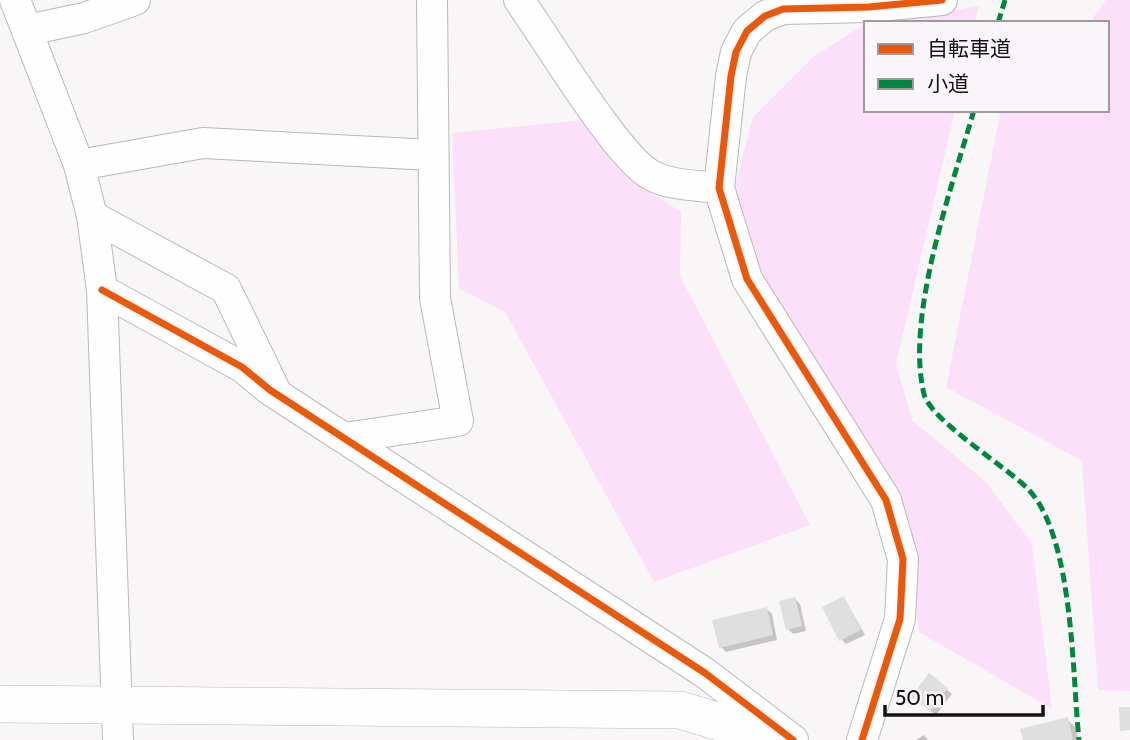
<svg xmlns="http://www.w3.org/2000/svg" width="1130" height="740" font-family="Cabin,'Noto Sans JP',sans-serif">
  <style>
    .green { fill: #fce0f9 }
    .shadow { fill: #0003 }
    .building { fill: #e0dfe0 }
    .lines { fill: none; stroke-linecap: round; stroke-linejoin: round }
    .minor-casing { stroke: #bab8ba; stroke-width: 32 }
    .major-casing { stroke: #bab8ba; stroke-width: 38 }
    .minor { stroke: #fefefe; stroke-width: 30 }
    .major { stroke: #fefefe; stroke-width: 37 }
    .quiet { stroke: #00873e; stroke-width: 5; stroke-dasharray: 10 5; stroke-linecap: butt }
    .cycleway-casing { stroke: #faf5f9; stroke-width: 11 }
    .cycleway { stroke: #e8590c; stroke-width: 7 }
  </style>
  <rect width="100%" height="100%" fill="#f9f6f8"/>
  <g class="green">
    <path d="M1106,0H1130V691L1098,690L1082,461L946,387L1001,110H1107V23H1089Z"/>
    <path d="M979,6L975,23H875Z"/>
    <path d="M866,24V110H955L896,364L912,420L986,482L1032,544L1052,709L919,632L906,518L727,218L753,117L814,56Z"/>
    <path d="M584,120L640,186L681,212L680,276L810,525L654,582L505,312L459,288L452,133Z"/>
  </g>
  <g class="shadow">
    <path d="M844,598L865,635L846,644L841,639Z"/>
    <path d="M795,599L800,604L806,631L793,634L788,629Z"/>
    <path d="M767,609L772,614L777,640L726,652L721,647Z"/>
    <path d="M929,676L952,694L936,715L918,702Z"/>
    <path d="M1067,719L1075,727L1078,740H1025Z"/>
    <path d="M924,735L928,740H916Z"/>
  </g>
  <g class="building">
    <path d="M844,596L861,630L839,641L822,607Z"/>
    <path d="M795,597L802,626L786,630L779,601Z"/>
    <path d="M767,607L773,635L719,648L712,620Z"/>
    <path d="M929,673L948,688L930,712L911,697Z"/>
    <path d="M1119,707H1130V730L1120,731Z"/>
    <path d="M1068,717L1073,740H1023L1020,729Z"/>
  </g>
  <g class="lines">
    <defs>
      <g id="minor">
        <path d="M15,0L79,165L92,216L102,290L118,740"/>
        <path d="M519,0C545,36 618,158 651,175C671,186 697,185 719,188"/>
        <path d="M28,30L84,18L135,0"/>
        <path d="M79,165L203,143L432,155"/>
        <path d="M92,216L226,289L275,390"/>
        <path d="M102,290L242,367L270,390L705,673L793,740"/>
        <path d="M345,438L458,421L435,298L432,0"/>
        <path d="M862,740L900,619L903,559L886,500L747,279L719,188L731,76L736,52L747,31L765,16L783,9L869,7L942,0"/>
      </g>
      <path id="major" d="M0,704L680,710L779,740"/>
    </defs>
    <use href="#minor" class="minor-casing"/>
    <use href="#major" class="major-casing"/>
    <use href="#minor" class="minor"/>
    <use href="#major" class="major"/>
    <g class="quiet">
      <path d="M998,23L1005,0"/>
      <path d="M974,110C952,187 905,317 924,394C930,420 1008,468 1028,489C1074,537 1072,674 1079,740"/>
    </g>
    <defs>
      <g id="cycleway">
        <path d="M102,290L242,367L270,390L705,673L793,740"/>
        <path d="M862,740L900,619L903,559L886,500L747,279L719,188L731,76L736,52L747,31L765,16L783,9L869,7L942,0"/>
      </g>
    </defs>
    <use href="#cycleway" class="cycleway-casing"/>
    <use href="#cycleway" class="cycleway"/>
  </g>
  <rect x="864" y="21" width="245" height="91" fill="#faf5f9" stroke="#9e9a9d" stroke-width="2"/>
  <rect x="878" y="44" width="35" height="10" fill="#e8590c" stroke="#9e9a9d" stroke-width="2"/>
  <text x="927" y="56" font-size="21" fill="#141214">自転車道</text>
  <rect x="878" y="79" width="35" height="10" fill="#00873e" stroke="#9e9a9d" stroke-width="2"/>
  <text x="927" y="91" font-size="21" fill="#141214">小道</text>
  <path d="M885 705v10h158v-10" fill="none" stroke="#141214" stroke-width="3.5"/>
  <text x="895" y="705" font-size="21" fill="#141214" stroke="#faf5f9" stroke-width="5" paint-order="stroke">50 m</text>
</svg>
